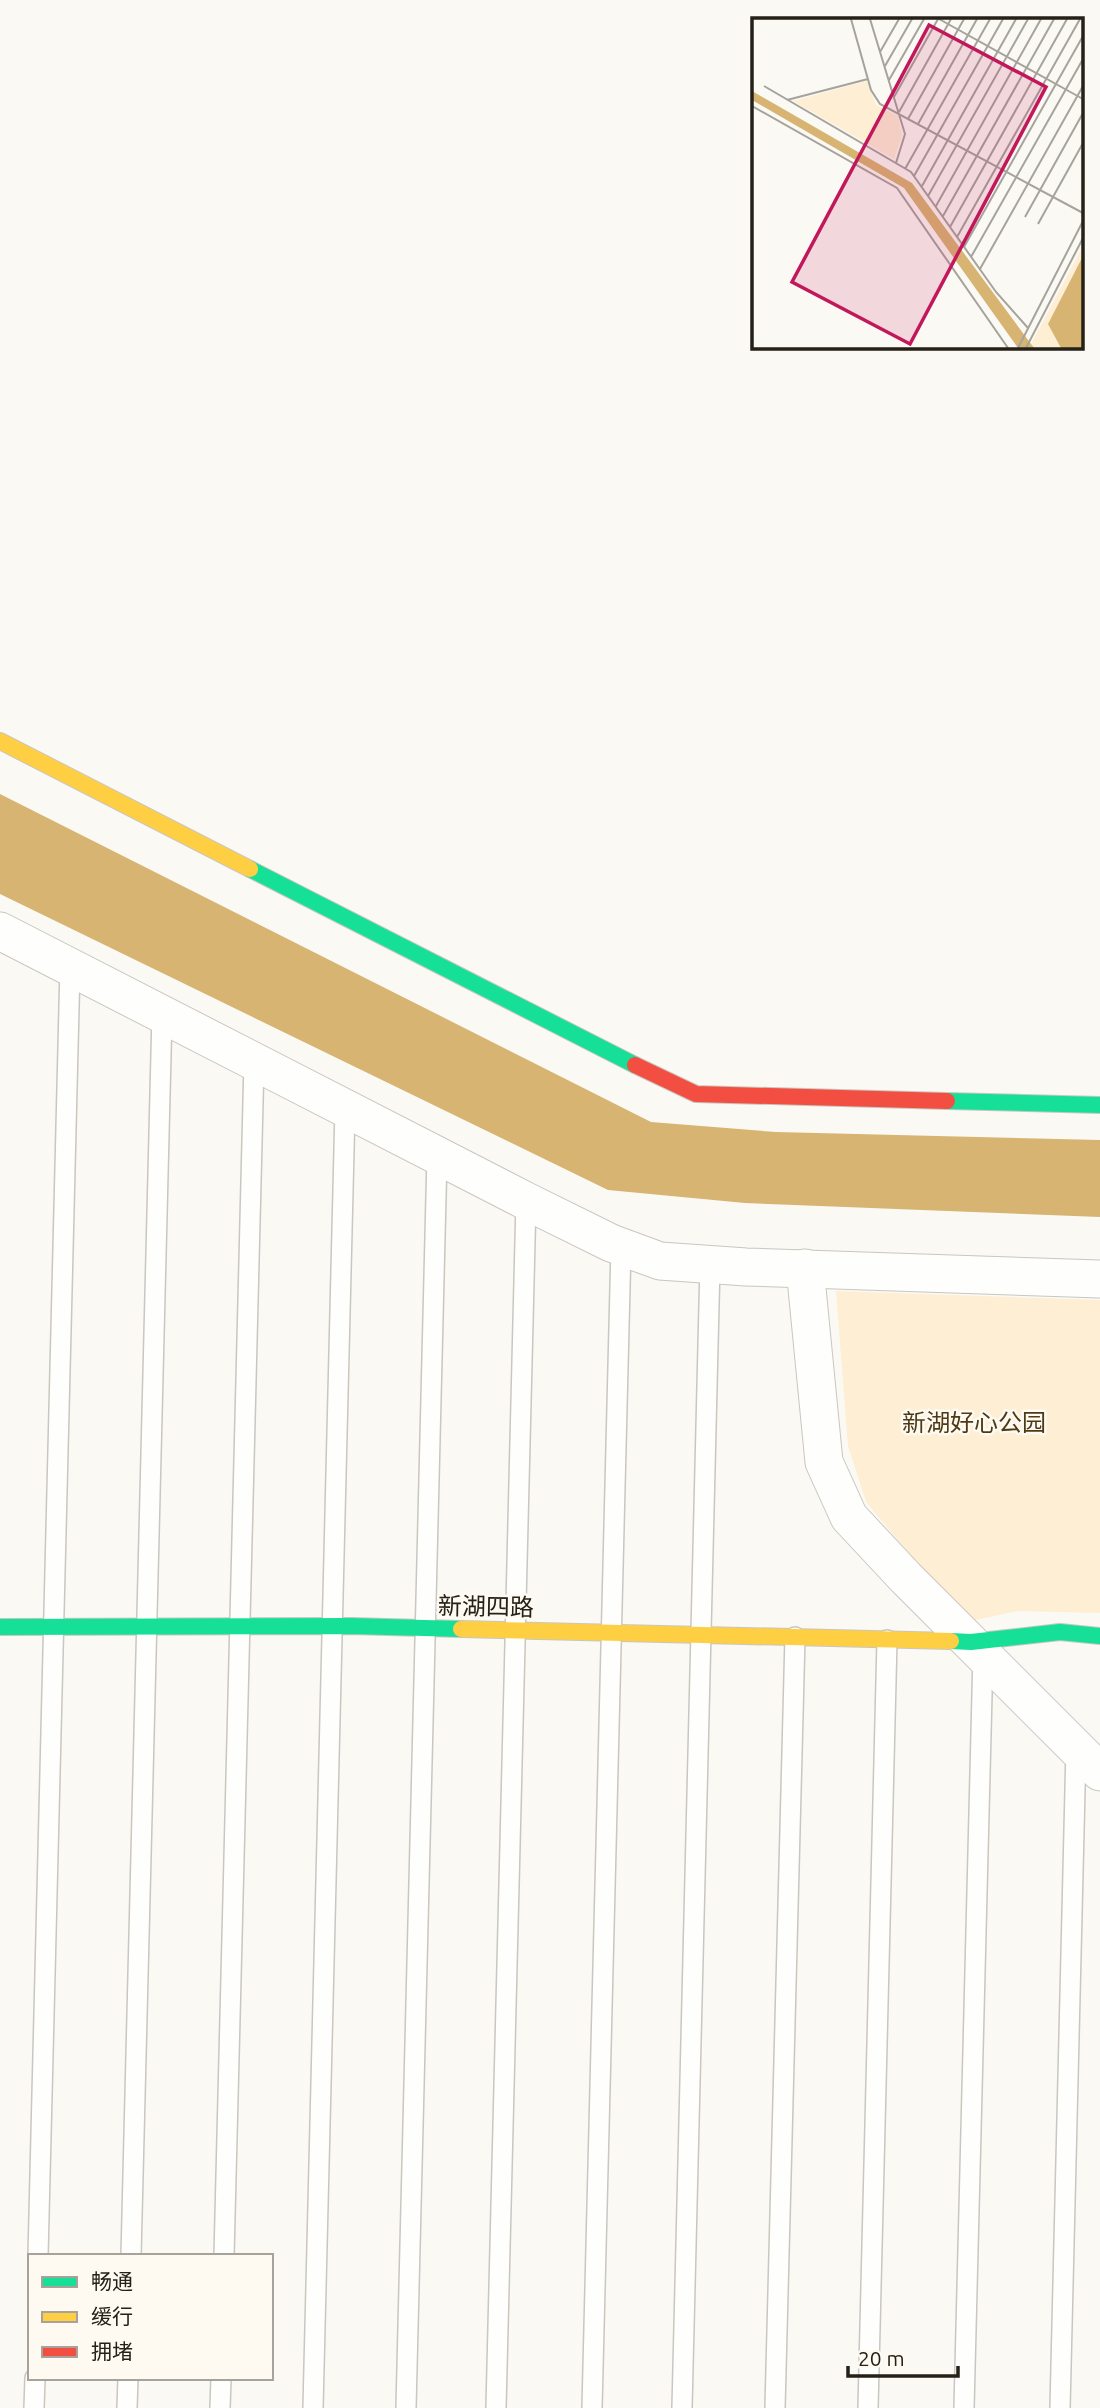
<svg xmlns="http://www.w3.org/2000/svg" width="1100" height="2408" font-family="Ubuntu,'Noto Sans SC',sans-serif">
  <style>
    .green { fill: #fdeed4 }
    .water { fill: #d7b472 }
    .lines { fill: none; stroke-linecap: round; stroke-linejoin: round }
    .lane-casing { stroke: #cac6c0; stroke-width: 22 }
    .street-casing { stroke: #cac6c0; stroke-width: 39 }
    .fast-casing { stroke: #cac6c0; stroke-width: 18 }
    .slow-casing { stroke: #cac6c0; stroke-width: 18 }
    .jam-casing { stroke: #cac6c0; stroke-width: 18 }
    .lane { stroke: #fefefd; stroke-width: 19 }
    .street { stroke: #fefefd; stroke-width: 37 }
    .fast { stroke: #16e098; stroke-width: 16 }
    .slow { stroke: #ffcf43; stroke-width: 16 }
    .jam { stroke: #f24e42; stroke-width: 16 }
    .labels { text-anchor: middle; stroke-width: 5; stroke-linejoin: round; paint-order: stroke }
    .park-label { font-size: 24px; fill: #4e3a14; stroke: #fefaf1 }
    .street-label { font-size: 24px; fill: #252119; stroke: #fefaf1 }
    .inset-road { fill: none; stroke: #a5a39c; stroke-width: 2 }
    .view { fill: #c2185b; fill-opacity: 0.15; stroke: #c2185b; stroke-width: 3.5 }
    .inset-edge { fill: none; stroke: #252119; stroke-width: 3.5 }
  </style>
  <rect width="100%" height="100%" fill="#fbf9f4"/>
  <path class="green" d="M836,1291L1100,1300V1613L1018,1611L966,1622L866,1502L848,1446Z"/>
  <path class="water" d="M0,794L651,1122L776,1132L1100,1140V1217L745,1203L608,1190L0,894Z"/>
  <g class="lines">
    <defs>
      <g id="lane">
        <path d="M38,2256L70,967"/>
        <path d="M131,2256L162,1014"/>
        <path d="M224,2256L254,1062"/>
        <path d="M34,2408L35,2378"/>
        <path d="M127,2408L128,2378"/>
        <path d="M220,2408L221,2378"/>
        <path d="M313,2408L345,1109"/>
        <path d="M406,2408L437,1156"/>
        <path d="M496,2408L526,1201"/>
        <path d="M592,2408L621,1247"/>
        <path d="M682,2408L710,1264"/>
        <path d="M775,2408L795,1637"/>
        <path d="M868,2408L887,1640"/>
        <path d="M964,2408L983,1654"/>
        <path d="M1060,2408L1076,1748"/>
      </g>
      <g id="street">
        <path d="M0,931L526,1201L611,1243L660,1261L746,1267L1100,1279"/>
        <path d="M805,1268L824,1462L849,1517L906,1578L1100,1772"/>
      </g>
      <g id="fast">
        <path d="M250,869L635,1065"/>
        <path d="M947,1101L1100,1105"/>
        <path d="M0,1627L351,1626L461,1629"/>
        <path d="M951,1641L971,1642L1060,1632L1100,1636"/>
      </g>
      <g id="slow">
        <path d="M0,741L250,869"/>
        <path d="M461,1629L951,1641"/>
      </g>
      <path id="jam" d="M635,1065L696,1094L947,1101"/>
    </defs>
    <use href="#lane" class="lane-casing"/>
    <use href="#street" class="street-casing"/>
    <use href="#fast" class="fast-casing"/>
    <use href="#slow" class="slow-casing"/>
    <use href="#jam" class="jam-casing"/>
    <use href="#lane" class="lane"/>
    <use href="#street" class="street"/>
    <use href="#fast" class="fast"/>
    <use href="#slow" class="slow"/>
    <use href="#jam" class="jam"/>
  </g>
  <g class="labels">
    <g class="park-label">
      <text x="974" y="1431">新湖好心公园</text>
    </g>
    <g class="street-label">
      <text transform="translate(486 1607) rotate(1)" y="8">新湖四路</text>
    </g>
  </g>
  <g transform="translate(752 18)">
    <rect width="331" height="331" fill="#fbf9f4"/>
    <path d="M115,63L124,87L146,98L150,117L142,141L41,83ZM331,228V330H281L279,326Z" fill="#fdeed4"/>
    <path d="M0,73L160,165L282,330H266L152,170L0,82ZM331,238V330H309L296,306Z" fill="#d7b472"/>
    <path class="inset-road" d="M99,1L119,72L128,86L331,195M118,1L153,116L144,145M187,1L331,81M128,34L147,1M133,48L160,1M137,62L172,1M12,68L159,154L244,274L276,310M142,79L186,1M35,82L116,61M0,88L145,170L256,330M147,94L199,1M156,101L212,1M166,106L225,1M153,151L238,1M162,158L251,1M170,168L264,1M176,178L276,1M184,188L289,1M191,198L302,1M273,199L331,95M286,206L331,125M198,209L315,1M205,219L328,1M212,229L331,18M219,239L331,41M228,251L331,68M266,330L331,203M274,330L331,220"/>
    <path class="view" d="M177,7L294,69L158,326L40,264Z"/>
    <rect width="331" height="331" class="inset-edge"/>
  </g>
  <rect x="28" y="2254" width="245" height="126" fill="#fefaf1" stroke="#a7a39b" stroke-width="2"/>
  <rect x="42" y="2277" width="35" height="10" fill="#16e098" stroke="#a7a39b" stroke-width="2"/>
  <text x="91" y="2289" font-size="21" fill="#252119">畅通</text>
  <rect x="42" y="2312" width="35" height="10" fill="#ffcf43" stroke="#a7a39b" stroke-width="2"/>
  <text x="91" y="2324" font-size="21" fill="#252119">缓行</text>
  <rect x="42" y="2347" width="35" height="10" fill="#f24e42" stroke="#a7a39b" stroke-width="2"/>
  <text x="91" y="2359" font-size="21" fill="#252119">拥堵</text>
  <path d="M848 2366v10h110v-10" fill="none" stroke="#252119" stroke-width="3.5"/>
  <text x="858" y="2366" font-size="21" fill="#252119" stroke="#fefaf1" stroke-width="5" paint-order="stroke">20 m</text>
</svg>
